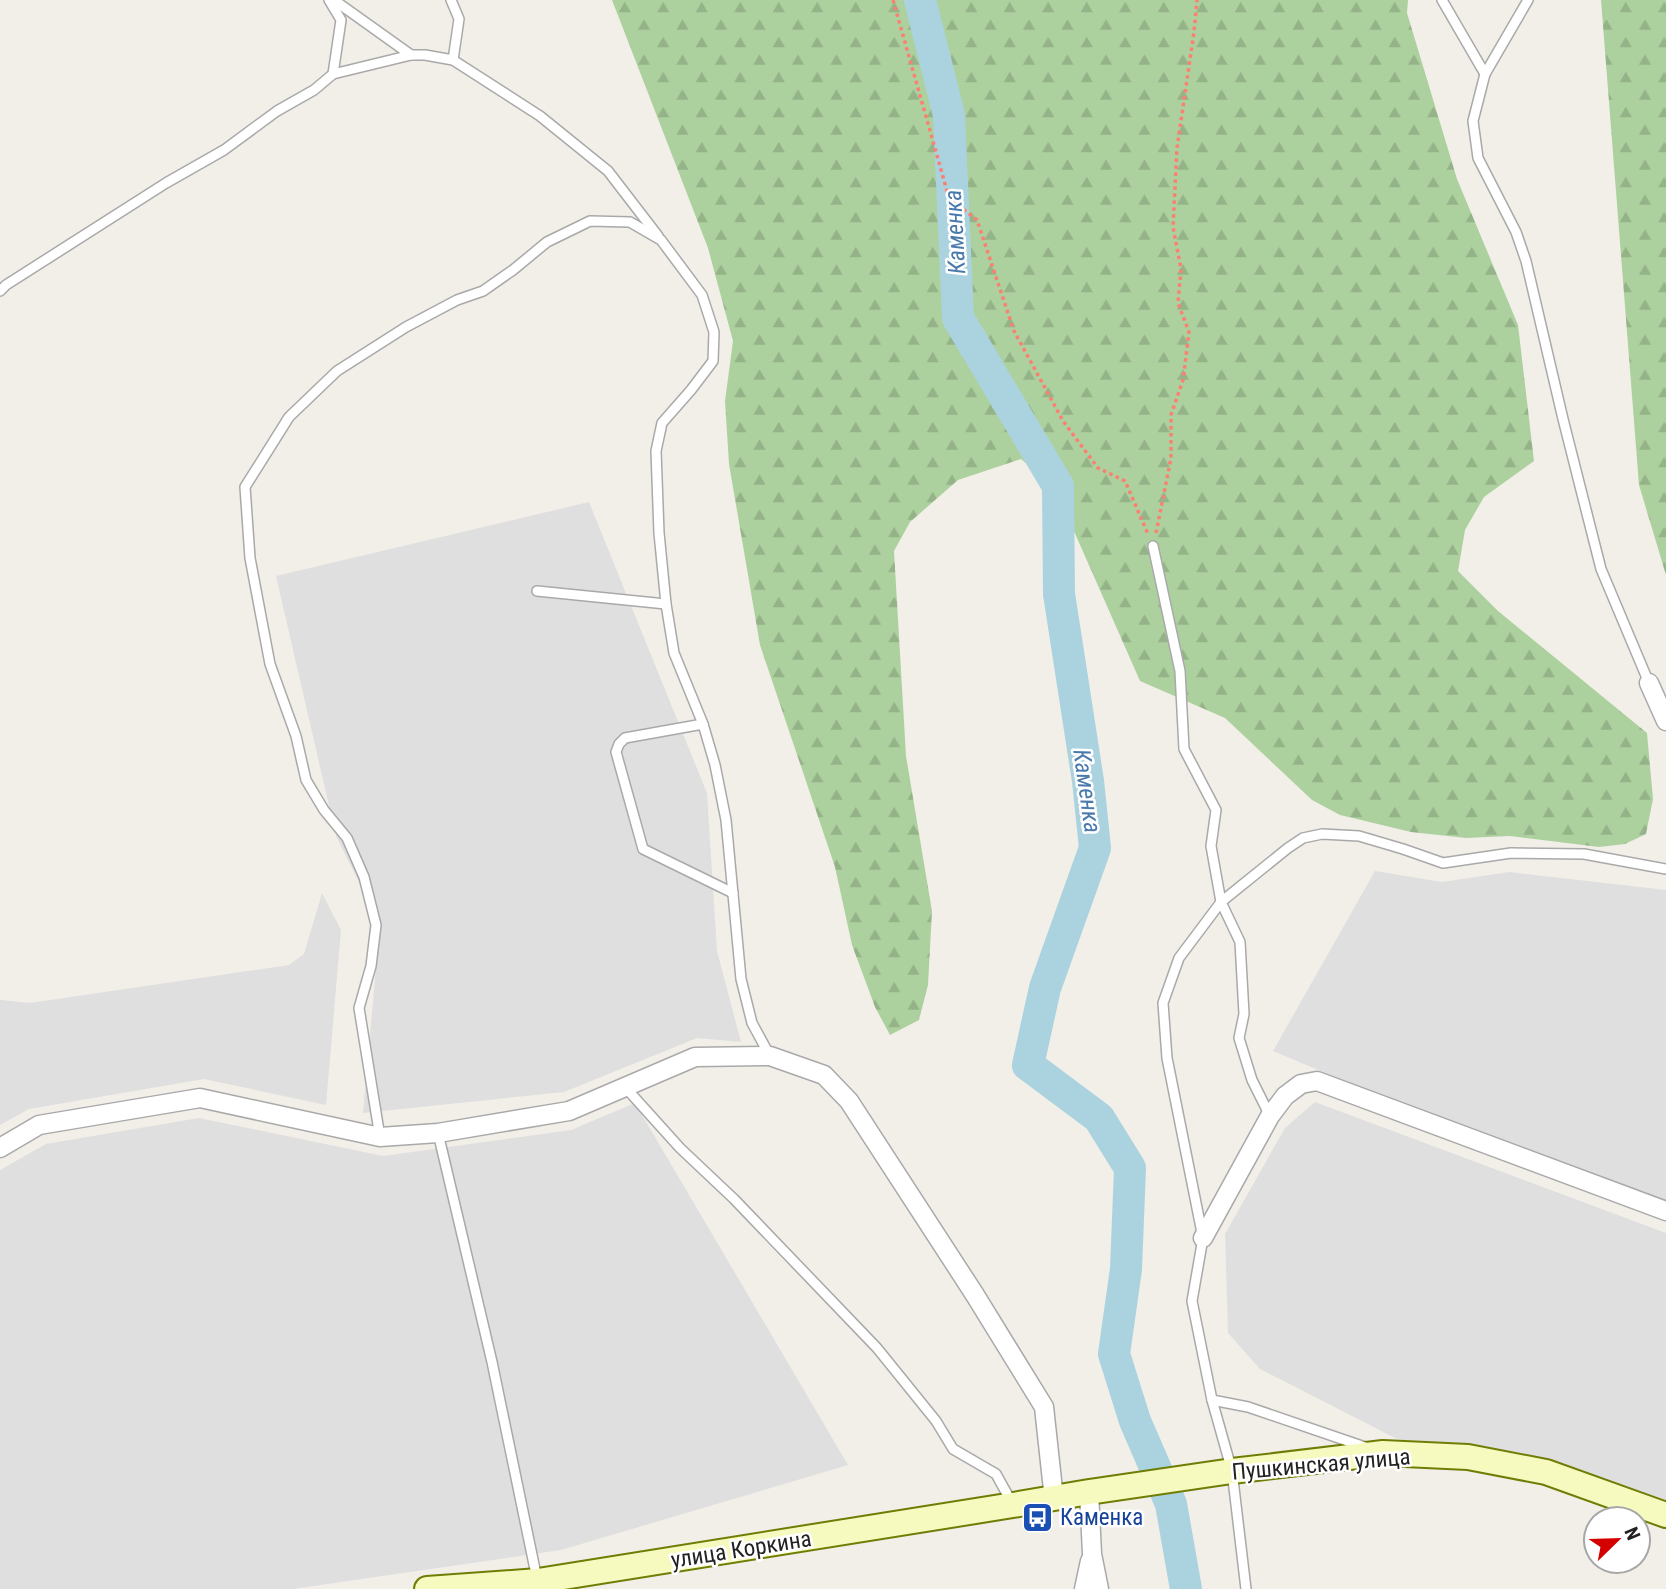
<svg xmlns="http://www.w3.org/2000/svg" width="1666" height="1589" font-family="'Roboto Condensed',sans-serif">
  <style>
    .residential { fill: #e0dfdf }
    .forest { fill: url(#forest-firs) }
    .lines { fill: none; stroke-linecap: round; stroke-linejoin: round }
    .river { stroke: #aad3df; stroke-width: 32 }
    .service-casing { stroke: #a9a9a9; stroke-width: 12 }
    .minor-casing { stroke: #a9a9a9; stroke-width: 21 }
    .secondary-casing { stroke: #707d05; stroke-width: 28 }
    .path { stroke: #fa8072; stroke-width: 3.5; stroke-dasharray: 3.5 3.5; stroke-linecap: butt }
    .service { stroke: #fff; stroke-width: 9 }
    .minor { stroke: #fff; stroke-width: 18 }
    .secondary { stroke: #f7fabf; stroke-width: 24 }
    .labels { text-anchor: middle; stroke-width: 5; stroke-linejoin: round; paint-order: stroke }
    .street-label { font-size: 23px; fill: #222; stroke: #fff }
    .transit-label { font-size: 23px; fill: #164399; stroke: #fff; text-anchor: start }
    .water-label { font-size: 24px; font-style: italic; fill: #4a7aab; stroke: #fff }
  </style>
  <defs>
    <pattern id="forest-firs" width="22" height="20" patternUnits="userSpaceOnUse" patternTransform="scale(1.75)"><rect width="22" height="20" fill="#add19e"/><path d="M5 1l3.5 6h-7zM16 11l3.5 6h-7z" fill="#95b388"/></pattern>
  </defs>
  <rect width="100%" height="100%" fill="#f2efe9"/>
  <g class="residential">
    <path d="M589,502L707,793L717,951L741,1042L697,1038L564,1092L363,1113L380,924L336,836L276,576Z"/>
    <path d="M1375,871L1442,882L1509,872L1666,890V1204L1466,1132L1273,1051Z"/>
    <path d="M322,893L341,930L326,1105L204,1079L29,1109L0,1125V1000L30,1003L289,965L304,954Z"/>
    <path d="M1315,1102L1666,1233V1503L1559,1465L1397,1439L1260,1369L1228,1333L1225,1234L1285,1128Z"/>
    <path d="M635,1103L848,1465L561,1550L293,1589H0V1170L46,1144L199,1118L383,1156L571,1130Z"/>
  </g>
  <g class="forest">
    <path d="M612,0H1408L1407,13L1457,179L1518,325L1534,461L1484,497L1465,530L1458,571L1498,611L1647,733L1653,799L1646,834L1625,844L1599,847L1510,836L1466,838L1411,832L1340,815L1312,800L1225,718L1140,681L1062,504L1041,476L1021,459L958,480L910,522L894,551L906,756L932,911L928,985L919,1020L890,1035L875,1007L852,945L835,867L760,645L729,464L725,401L733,341L708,248Z"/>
    <path d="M1601,0H1666V575L1639,485Z"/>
  </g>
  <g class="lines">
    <path class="river" d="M920,0L949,115L958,318L1058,486L1059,594L1088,781L1095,848L1045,988L1028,1065L1099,1118L1130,1168L1126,1269L1114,1354L1135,1421L1171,1504L1186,1589"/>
    <defs>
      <g id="service">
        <path d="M329,0L341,20L333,74"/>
        <path d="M334,0L411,55"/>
        <path d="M451,0L459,19L453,60"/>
        <path d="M1442,0L1485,74"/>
        <path d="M1528,0L1485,74L1473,121L1478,158L1516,232L1526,261L1563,419L1601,569L1649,683"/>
        <path d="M0,291L6,285L166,183L224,150L277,111L314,90L333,74L411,55H425L453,60L540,116L608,171L658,236"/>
        <path d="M1153,546L1180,671L1184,749L1216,810L1211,846L1221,902L1179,958L1163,1003L1167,1058L1203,1238L1192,1301L1212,1400L1248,1407L1365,1447"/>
        <path d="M537,591L666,604"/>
        <path d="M703,724L625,738L619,744L616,752L643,849L733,893"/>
        <path d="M625,1087L680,1148L734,1199L877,1348L936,1421L953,1449L996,1474L1012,1503"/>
        <path d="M1270,1116L1252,1080L1239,1038L1244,1014L1240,942L1221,902L1288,848L1303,838L1322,834L1359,836L1403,849L1443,863L1511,853L1584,854L1666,869"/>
        <path d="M438,1133L492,1362L537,1579"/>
        <path d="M380,1137L359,1008L371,966L376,925L364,877L347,838L324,810L306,780L296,736L270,664L250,558L245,487L289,417L337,371L406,327L457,300L483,291L513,270L547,242L590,221L630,222L661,240L702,295L714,332L713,361L691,390L662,423L656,451L659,533L666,604L674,653L703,724L715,765L726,820L741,979L752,1023L770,1056"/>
        <path d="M1212,1400L1232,1471L1246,1589"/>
      </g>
      <g id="minor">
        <path d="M1649,683L1666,721"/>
        <path d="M0,1148L39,1125L200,1098L380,1137L438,1133L569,1111L695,1057L770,1056L824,1075L849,1101L975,1295L1044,1407L1054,1499"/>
        <path d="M1203,1238L1270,1116L1285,1096L1301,1084L1317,1081L1666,1211"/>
        <path d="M1089,1492L1092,1554L1099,1589"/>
        <path d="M1084,1589L1090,1561"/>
      </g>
      <path id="secondary" d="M427,1589L538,1581L1013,1505L1089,1492L1232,1471L1383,1453L1468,1457L1546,1472L1666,1515"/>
    </defs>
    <use href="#service" class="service-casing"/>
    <use href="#minor" class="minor-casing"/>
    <use href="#secondary" class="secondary-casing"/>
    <g class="path">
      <path d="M893,0L949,198L977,220L1014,331L1063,421L1098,468L1125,481L1148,534"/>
      <path d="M1156,533L1171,458V415L1183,380L1189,332L1178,303L1181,269L1173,227L1177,148L1194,32L1197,0"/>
    </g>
    <use href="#service" class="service"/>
    <use href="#minor" class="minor"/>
    <use href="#secondary" class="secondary"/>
  </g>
  <defs>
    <symbol id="bus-square" viewBox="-11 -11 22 22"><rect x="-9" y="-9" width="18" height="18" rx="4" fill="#1a4fb4" stroke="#fff"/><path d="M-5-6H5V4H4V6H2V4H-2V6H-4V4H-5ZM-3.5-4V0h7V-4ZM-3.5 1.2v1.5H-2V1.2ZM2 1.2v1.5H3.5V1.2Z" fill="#fff"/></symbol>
  </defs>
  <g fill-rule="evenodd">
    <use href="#bus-square" x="1020" y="1500" width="35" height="35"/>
  </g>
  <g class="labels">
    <g class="street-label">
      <text transform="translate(1321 1464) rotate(-5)" y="8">Пушкинская улица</text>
      <text transform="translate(741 1549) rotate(-9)" y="8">улица Коркина</text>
    </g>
    <g class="transit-label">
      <text x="1060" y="1525">Каменка</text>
    </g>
    <g class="water-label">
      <text transform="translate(955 232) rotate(-93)" y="8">Каменка</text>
      <text transform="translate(1087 791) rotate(82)" y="8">Каменка</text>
    </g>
  </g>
  <g transform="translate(1617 1540) rotate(67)"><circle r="33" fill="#ffffff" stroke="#a7a7a7" stroke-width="2"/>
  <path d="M0-5L12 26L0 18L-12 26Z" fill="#d40000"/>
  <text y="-10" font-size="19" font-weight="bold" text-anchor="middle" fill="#222222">N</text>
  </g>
</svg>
